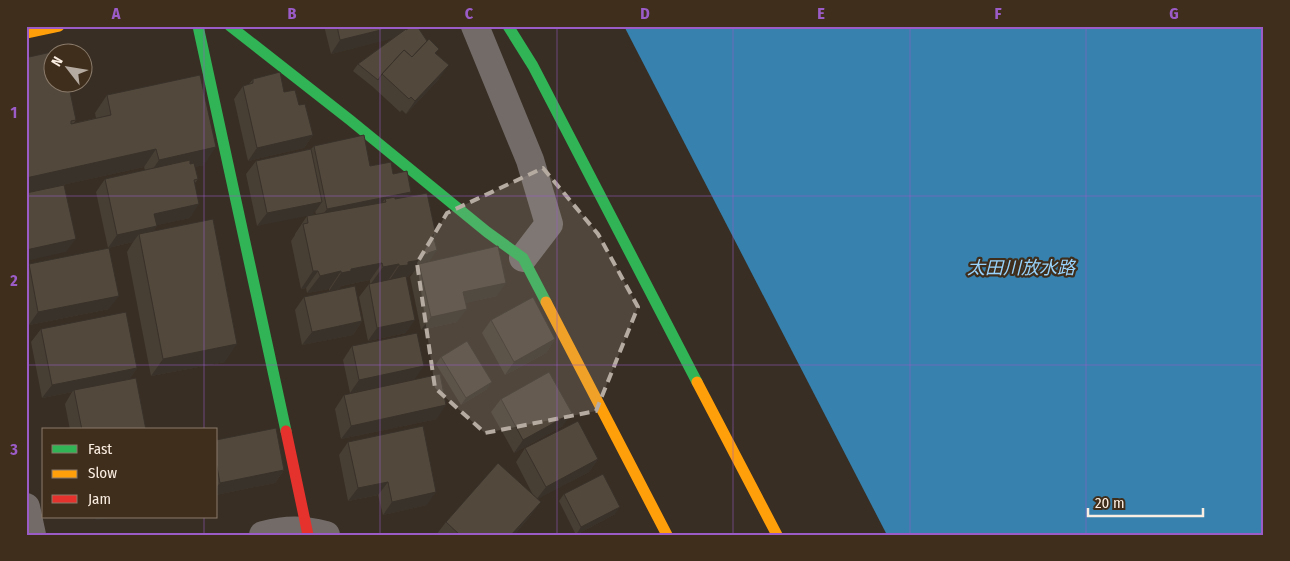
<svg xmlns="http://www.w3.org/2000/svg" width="1290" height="561" font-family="'Fira Sans Condensed','Noto Sans JP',sans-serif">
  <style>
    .water { fill: #3681ad }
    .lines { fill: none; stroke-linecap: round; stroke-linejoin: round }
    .street { stroke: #726b68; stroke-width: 28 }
    .fast { stroke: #30b455; stroke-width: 11 }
    .slow { stroke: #ff9f0a; stroke-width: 11 }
    .jam { stroke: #e5322d; stroke-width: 11 }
    .wall { fill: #473e34 }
    .shaded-wall { fill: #39322a }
    .building { fill: #52483c; stroke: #39322a }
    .marked { fill: #b6aba0; fill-opacity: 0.2; stroke: #b6aba0; stroke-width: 4; stroke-dasharray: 10 6; stroke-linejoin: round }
    .grid { fill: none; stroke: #9b5cc8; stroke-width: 1; stroke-opacity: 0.55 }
    .labels { text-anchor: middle; stroke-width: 4.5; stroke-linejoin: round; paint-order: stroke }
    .water-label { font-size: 18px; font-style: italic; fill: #98d4fd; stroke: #402e1c }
    .neatline { fill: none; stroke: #9b5cc8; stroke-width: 2 }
    .grid-label { font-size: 16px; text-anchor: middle; font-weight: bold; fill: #9b5cc8 }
  </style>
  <rect width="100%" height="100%" fill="#382e24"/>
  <path class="water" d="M624,26H1264V535H887Z"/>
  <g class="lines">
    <g class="street">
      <path d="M475,26L530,160L549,224L523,258"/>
      <path d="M26,507L32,535"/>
      <path d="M263,535C287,529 302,529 326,535"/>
    </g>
    <g class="fast">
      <path d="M198,26L286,431"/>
      <path d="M230,26L350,120L487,232L523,258L546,302"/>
      <path d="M508,26L533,66L697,382"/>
    </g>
    <g class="slow">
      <path d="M26,33L59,26"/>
      <path d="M546,302L667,535"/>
      <path d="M697,382L777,535"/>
    </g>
    <path class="jam" d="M286,431L308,535"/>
  </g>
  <g class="wall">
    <path d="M324,26H406L403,32L436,54L439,79L406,114L402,110L400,112L373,87L353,71L358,64L393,38L331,54Z"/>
    <path d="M29,57L76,120L74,123L96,118L95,113L107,95L204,165L195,167L198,179L195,183L190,218L157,225L153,232L225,362L151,376L127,252L133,242L108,248L96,192L105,179L145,170L144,167L26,193Z"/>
    <path d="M253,79L284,92L299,105L313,135L304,148L248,161L234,99L243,86L249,84Z"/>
    <path d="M314,146L393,174L411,192L407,197L436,235L434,237L429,261L497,296L465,303L457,322L421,330L410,277L413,273H411L408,277H406V333L368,341L359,297L369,284H370V280L341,286L339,289L329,291V289L307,293L306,288L301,289L291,241L295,235V234L307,216L316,215L315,211L257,226L246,174L256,161L311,149Z"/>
    <path d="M29,264L109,309L29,325L26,312V268Z"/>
    <path d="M304,297L362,321L353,335L302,345L295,310Z"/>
    <path d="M491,320L555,339L546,353L505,375L482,333Z"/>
    <path d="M41,329L137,368L129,380L146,430H70L65,404L72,392L42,398L31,342Z"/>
    <path d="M352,346L415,379L350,393L343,360Z"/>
    <path d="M441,357L487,389L461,405L436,364Z"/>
    <path d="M344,395L437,419L341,439L335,409Z"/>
    <path d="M501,399L563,426L514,453L491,412Z"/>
    <path d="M216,440L284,470L275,483L216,495Z"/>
    <path d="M348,442L427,505L383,515L378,495L348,501L339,455Z"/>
    <path d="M525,448L598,459L589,472L537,499L531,515L514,535H436L446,522L534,497L516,462Z"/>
    <path d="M564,494L615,514L576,535L559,501Z"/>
  </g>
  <g class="shaded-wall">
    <path d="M397,26H406L399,37L331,54L340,40Z"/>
    <path d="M449,65L439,79L406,114L415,101Z"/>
    <path d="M313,135L304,148L248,161L257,148Z"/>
    <path d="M216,147L204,165L147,178L159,160Z"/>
    <path d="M156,149L144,167L26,193V178Z"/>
    <path d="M411,192L401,205L385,199L377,210L317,222L327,209Z"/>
    <path d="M322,202L313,215L257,226L267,213Z"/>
    <path d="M199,204L190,218L145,228L154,214Z"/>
    <path d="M157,226L148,239L139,234L133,242L108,248L117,235Z"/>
    <path d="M76,239L66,252L26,261V250Z"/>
    <path d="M437,250L425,268L419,264L413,273H411L408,277L398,279L387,284L399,266L428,253Z"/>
    <path d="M382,263L370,280L341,286L339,289L329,291L341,273L351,269Z"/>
    <path d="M399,264L387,282L370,285L383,267Z"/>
    <path d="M313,271H318L306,288L301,289Z"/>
    <path d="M341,271L329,289L307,293L320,276Z"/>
    <path d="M506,283L497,296L453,306L463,292Z"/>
    <path d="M119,296L109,309L29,325L38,312Z"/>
    <path d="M467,309L457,322L421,330L431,317Z"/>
    <path d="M415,320L406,333L368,341L377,328Z"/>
    <path d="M362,321L353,335L302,345L312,332Z"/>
    <path d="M555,339L546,353L505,375L514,362Z"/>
    <path d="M237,344L225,362L151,376L163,359Z"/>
    <path d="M424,366L415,379L350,393L359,380Z"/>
    <path d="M137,368L128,382L74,390L72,392L42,398L52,385Z"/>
    <path d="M492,382L487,389L461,405L466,398Z"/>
    <path d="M446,405L437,419L341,439L351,426Z"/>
    <path d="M572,413L563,426L514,453L523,440Z"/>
    <path d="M598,459L589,472L536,500L546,487Z"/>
    <path d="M284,470L275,483L216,495V488L220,483Z"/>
    <path d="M388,482L378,495L348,501L358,488Z"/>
    <path d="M436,492L427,505L383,515L392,502Z"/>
    <path d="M541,502L531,515L514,535H511Z"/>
    <path d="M620,507L615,514L576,535L581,527Z"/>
    <path d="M97,517H115L94,521Z"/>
  </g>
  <g class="building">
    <path d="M337,26H397L340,40Z"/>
    <path d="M412,26H417L427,41L412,57L404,50L382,74L378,80L358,64L406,29V30Z"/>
    <path d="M429,39L439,49L435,53L449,65L415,101L411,97L409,99L382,74L404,50L412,57Z"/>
    <path d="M56,51V52H52V82H68L76,120L71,121V124L111,115L107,95L200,75L216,147L159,160L156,149L26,178V56L29,55V57Z"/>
    <path d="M280,72L284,92L295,90L299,105L305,104L313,135L257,148L243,86L253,83V79Z"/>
    <path d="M364,135L370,166L391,162L393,174L407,171L411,192L327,209L314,146Z"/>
    <path d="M311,149L322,202L267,213L256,161Z"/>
    <path d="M190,160V164L194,163L198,179L194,180L199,204L154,214L157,226L117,235L105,179Z"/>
    <path d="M64,185L76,239L26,250V193Z"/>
    <path d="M427,193L436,235H433L437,250L428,253L429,254L419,256L420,260L408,262V265L399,266V264L383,267L382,263L351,269V271L341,273V271L320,276L318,271H313L303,224L308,223L307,216L386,202L385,199L395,197V199Z"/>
    <path d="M213,219L237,344L163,359L139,234Z"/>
    <path d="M498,246L506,283L463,292L467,309L431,317L419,264Z"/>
    <path d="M109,248L119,296L38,312L29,264Z"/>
    <path d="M406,276L415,320L377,328L369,284Z"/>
    <path d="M355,286L362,321L312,332L304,297Z"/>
    <path d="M533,297L555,339L514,362L491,320Z"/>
    <path d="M126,312L137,368L52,385L41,329Z"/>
    <path d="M417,333L424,366L359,380L352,346Z"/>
    <path d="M467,341L492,382L466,398L441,357Z"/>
    <path d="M549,372L572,413L523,440L501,399Z"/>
    <path d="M440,374L446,405L351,426L344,395Z"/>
    <path d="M136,378L146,430H82L74,390Z"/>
    <path d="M578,421L598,459L546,487L525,448Z"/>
    <path d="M423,426L436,492L392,502L388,482L358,488L348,442Z"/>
    <path d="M276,428L284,470L220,483L216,462V440Z"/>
    <path d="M498,463L541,502L511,535H460L446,522Z"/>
    <path d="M603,474L620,507L581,527L564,494Z"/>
  </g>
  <path class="marked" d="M543,168L598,234L638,307L596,411L485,433L435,388L417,263L447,213Z"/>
  <path class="grid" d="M204,26V430M380,26V535M557,26V535M733,26V535M910,26V535M1086,26V535M26,196H1264M26,365H1264M204,517V535"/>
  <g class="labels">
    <g class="water-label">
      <text x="1021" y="274">太田川放水路</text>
    </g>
  </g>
  <rect width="1290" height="561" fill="none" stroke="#402e1c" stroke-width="55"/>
  <rect x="42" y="428" width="175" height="90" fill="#402e1c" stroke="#8a7b6b"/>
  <rect x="52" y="445" width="25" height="8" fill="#30b455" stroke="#8a7b6b"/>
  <text x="88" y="454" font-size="15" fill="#faeee2">Fast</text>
  <rect x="52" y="470" width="25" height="8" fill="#ff9f0a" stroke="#8a7b6b"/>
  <text x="88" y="478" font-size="15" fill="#faeee2">Slow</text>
  <rect x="52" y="495" width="25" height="8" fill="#e5322d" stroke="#8a7b6b"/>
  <text x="88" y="504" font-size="15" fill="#faeee2">Jam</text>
  <g transform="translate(68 68) rotate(301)"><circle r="24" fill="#402e1c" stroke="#8a7b6b"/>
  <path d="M0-4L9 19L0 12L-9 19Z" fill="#b6aba0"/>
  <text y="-8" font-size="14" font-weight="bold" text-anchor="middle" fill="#faeee2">N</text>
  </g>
  <path d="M1088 508v8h115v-8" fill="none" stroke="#faeee2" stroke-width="2.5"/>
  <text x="1095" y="508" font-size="15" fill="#faeee2" stroke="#402e1c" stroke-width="4" paint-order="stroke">20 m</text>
  <rect x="28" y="28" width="1234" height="506" class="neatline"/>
  <g class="grid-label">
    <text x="116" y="19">A</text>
    <text x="292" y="19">B</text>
    <text x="469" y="19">C</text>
    <text x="645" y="19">D</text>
    <text x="821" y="19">E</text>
    <text x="998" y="19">F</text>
    <text x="1174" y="19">G</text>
    <text x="14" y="118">1</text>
    <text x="14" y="286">2</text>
    <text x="14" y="455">3</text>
  </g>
</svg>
